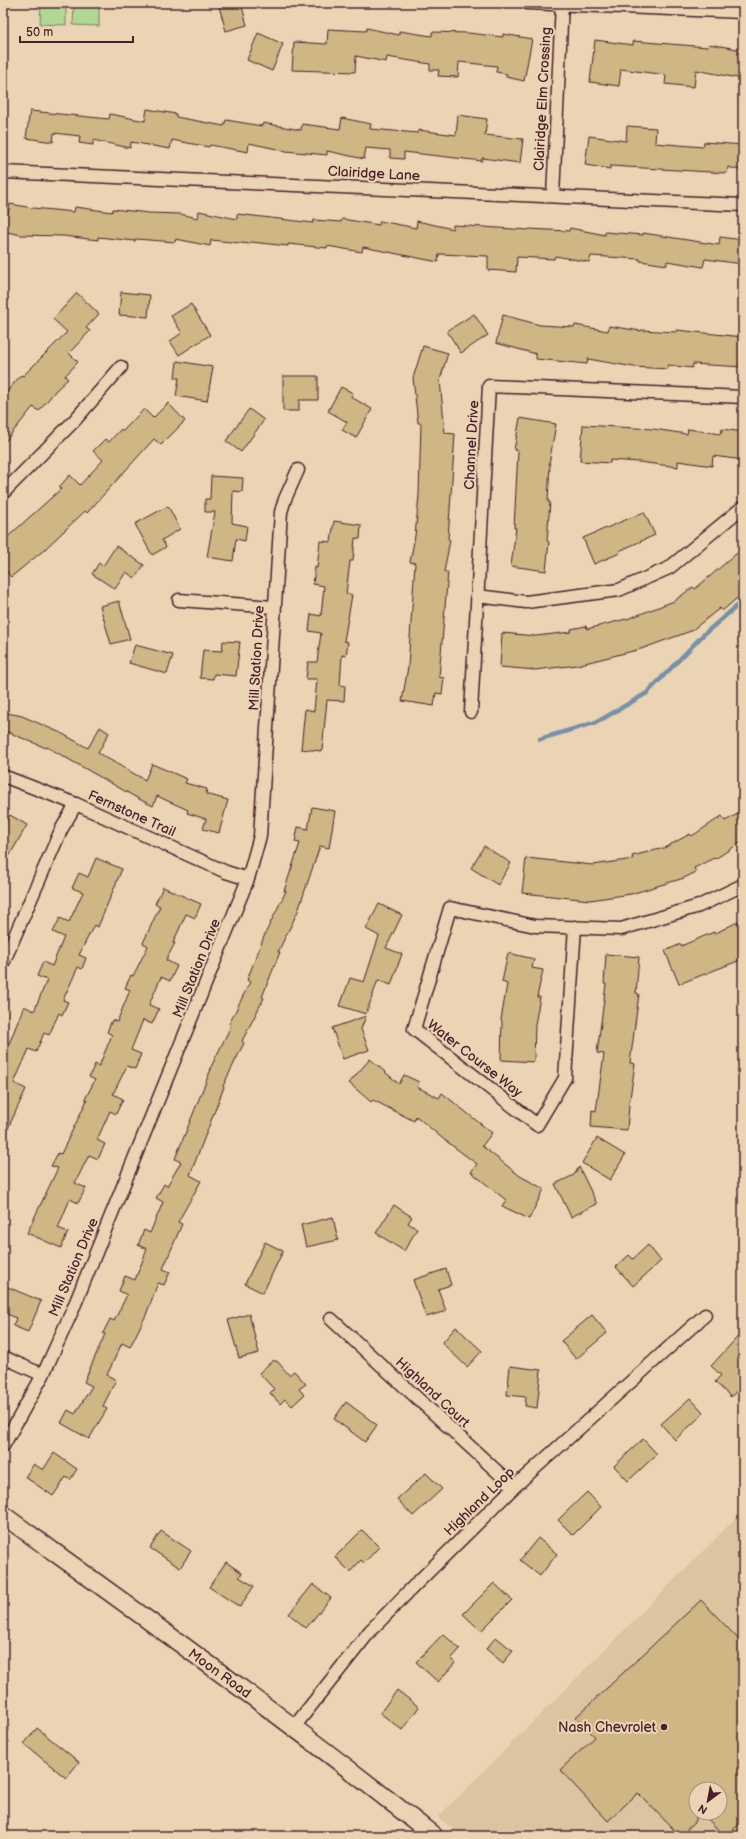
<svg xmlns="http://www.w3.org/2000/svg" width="746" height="1839" font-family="'Balsamiq Sans',sans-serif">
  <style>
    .built { fill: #dcc4a1; fill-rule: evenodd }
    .green { fill: #b0d894; stroke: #7d7c60 }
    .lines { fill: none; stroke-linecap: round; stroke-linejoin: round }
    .stream { stroke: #7890a7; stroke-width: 4.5 }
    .building { fill: #ceb685; stroke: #4a1f2b }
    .street-casing { stroke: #4a1f2b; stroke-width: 15 }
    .secondary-casing { stroke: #4a1f2b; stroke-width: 20 }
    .street { stroke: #ebd4b4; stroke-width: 12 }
    .secondary { stroke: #ebd4b4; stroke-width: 17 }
    .poi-dot { fill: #4a1f2b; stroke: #ebd4b4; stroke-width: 1.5 }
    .labels { text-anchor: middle; stroke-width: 4; stroke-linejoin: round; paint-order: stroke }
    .street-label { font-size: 14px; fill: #4a1f2b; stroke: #ebd4b4 }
    .poi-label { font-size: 14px; fill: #4a1f2b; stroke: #ebd4b4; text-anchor: end }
  </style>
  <rect width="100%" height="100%" fill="#ebd4b4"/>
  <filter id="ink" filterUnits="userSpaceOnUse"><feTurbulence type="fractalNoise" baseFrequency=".025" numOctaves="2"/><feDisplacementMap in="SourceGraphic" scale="8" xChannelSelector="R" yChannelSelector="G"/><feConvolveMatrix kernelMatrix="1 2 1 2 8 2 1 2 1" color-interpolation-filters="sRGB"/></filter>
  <g filter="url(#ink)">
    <path class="built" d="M743,1511V1836H462L438,1817ZM696,1789H720V1813H696Z"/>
    <g class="green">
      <path d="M41,3H66V25L40,24Z"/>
      <path d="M74,3H99V26L73,25Z"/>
    </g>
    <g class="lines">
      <path class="stream" d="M540,739L597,722L647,693L704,634L743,601"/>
    </g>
    <g class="building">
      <path d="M218,3H241L247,25L226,31Z"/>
      <path d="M367,28L399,35V31L432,36V32L468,33L503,37V34L532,39L524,81L506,77L507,74L496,72L497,66L459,62L458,77L438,76L439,70H430V64L387,57L386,62L356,56L355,72L292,70L294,42L327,44L328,29L366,31Z"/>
      <path d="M258,33L283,44L272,71L247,60Z"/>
      <path d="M595,40L633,45V41L708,47L709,44L743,50V79L696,70L694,87L665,84L666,75L621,69L619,86L590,82Z"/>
      <path d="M147,109L176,114V117L224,126L226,120L262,126L263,123L301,130L302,124L340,129L342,118L371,124L370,129L418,133V130L456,135L458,115L487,119L485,135L523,139L520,163L482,158V161L404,152V159L390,158V150L366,148L364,159L327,151V155L286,151L249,143L248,152L210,145L209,147L172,140L170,149L131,142L130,148L93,140V145L79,143L80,136L54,133L53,142L26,138L30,111L109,119L110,114L145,121Z"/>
      <path d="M627,126L656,128L655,143L703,147L704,142L743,145V171L728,167L727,173L610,166V169L585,165L589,136L626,141Z"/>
      <path d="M10,204L33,208L74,212L75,207L112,212L113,209L149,213L180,214L198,218L199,211L237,219V214L313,223L314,220L341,222L342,219L379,225L380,221L416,228L417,221L453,229V225L528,230L529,229L569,231L570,228L605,235V232L643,235V233L719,245L720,237L743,240V264L705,259L703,267L667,261V265L640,261V259L591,256L589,262L555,256L554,259L517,257L516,272L488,270V256L439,254L438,262L363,247L362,252L327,246V248L288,244V246L251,242L250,244L211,240L210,246L176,239L175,242L136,239L135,241L98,237V240L63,236L21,235L3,231V213L8,214Z"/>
      <path d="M121,292L150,295L148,317L119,315Z"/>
      <path d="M77,293L99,314L86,328L90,331L69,353L78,362L65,376L68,379L56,390L39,411L33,407L3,444V396L21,375L23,376L67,332L53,319Z"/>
      <path d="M191,304L210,335L179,355L170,341L182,333L171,316Z"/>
      <path d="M474,314L488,335L461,353L447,331Z"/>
      <path d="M503,315L540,325L574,327L575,325L608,331L609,326L641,331V330L677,332V330L743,337V367L693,364L692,368L668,365V369L634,367L588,359L587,364L536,359V354L496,343Z"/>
      <path d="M423,346L448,353L440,380L445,433L455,434L448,539L450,540L444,572H448L439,677L444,678L442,694L436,693L434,706L402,701L408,667L415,563L410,562L415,536L419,495L421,423H418L413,378Z"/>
      <path d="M177,361L213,367L207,401L176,396L179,378H175Z"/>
      <path d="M283,376H318V400H299V411H283Z"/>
      <path d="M341,387L353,393L351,397L372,409L356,438L342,430L347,422L328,411Z"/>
      <path d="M168,403L185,421L161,445L154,439L87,513L85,511L44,550L11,577L3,567V541L61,489L59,487L70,475L80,485L103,460L93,451L105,439L109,442L121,429L123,431L144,409L153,418Z"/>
      <path d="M249,409L264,420L241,452L226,441Z"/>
      <path d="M520,418L556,424L549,464H550L548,502H550L547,541L549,542L546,571L511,566L516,528H514L518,451L514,450Z"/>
      <path d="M583,425L653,429L687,434L688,429L721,434L722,429L743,432V460L713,456L712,466L678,461V467L639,462L610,460V463L580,461Z"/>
      <path d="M211,476L243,478L242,492L233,491L232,523L247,526L245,541L236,539L233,561L207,557L215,512H205V499H210Z"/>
      <path d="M168,506L180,529L162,540L166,547L152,555L135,524Z"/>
      <path d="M644,512L655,535L619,551L620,553L594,564L583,538Z"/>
      <path d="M334,521L361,525L360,539L355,538L353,561H350L346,594L352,595L344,641L348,642L346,656L342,655L340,685L345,686L344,701L327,700L322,751L301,749L305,709L314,711L317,679H306L308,662H317L321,633L309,631L311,614L321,616L324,586L313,584L315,567L317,568L320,541L331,542Z"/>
      <path d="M116,546L144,565L135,578L126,572L115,589L92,574L99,563L103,566Z"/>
      <path d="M743,548V593L722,611L720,608L691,631L641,649L577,665L535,670L500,667L502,633L536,636L571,632V629L586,626L587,629L630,618L674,601L693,587L695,589Z"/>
      <path d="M119,601L130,639L111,644L100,606Z"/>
      <path d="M223,641L240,642L236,676L214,674L213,679L200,678L203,650L222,651Z"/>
      <path d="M135,645L173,655L167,674L129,663Z"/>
      <path d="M3,712L22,716L61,733L88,748L100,727L109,733L98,753L145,780L152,764L187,779L185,783L207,789L206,794L228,800L219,833L203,829L206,819L187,813L188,810L157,796L153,806L137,798L47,747L46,748L3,730Z"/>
      <path d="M312,807L335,811L329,848L320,846L298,911L278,952H280L262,997L264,998L242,1041L244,1043L223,1086L224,1087L190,1175L201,1181L178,1222L182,1224L163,1269L170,1272L164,1285L158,1283L146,1315L130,1347L122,1343L107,1375L116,1380L103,1406L107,1409L89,1439L61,1423L68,1410L75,1414L92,1386L84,1382L105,1334L103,1333L110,1319L114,1321L127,1295L119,1291L125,1276L135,1280L147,1249L138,1245L144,1230L150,1233L163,1202L156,1198L164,1184L167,1186L181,1162L175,1159L211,1069H210L231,1026L229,1024L250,982L247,980L265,934L286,891H284L300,843L295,842L298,827L308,829Z"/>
      <path d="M743,811V841L715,859L714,858L694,868L696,872L684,878L631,894L590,900L522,893L526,858L593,865L633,859L632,856L664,848L690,834L692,836L722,816L725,821Z"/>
      <path d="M10,815L27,825L3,867V828Z"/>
      <path d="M484,846L511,863L498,885L471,868Z"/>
      <path d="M96,858L122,869L98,927L94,925L79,955L86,958L82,969L78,967L63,1000L68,1002L62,1015L59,1013L49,1035L44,1033L36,1052L29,1049L14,1083L26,1089L3,1139V1059L24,1006L34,1011L47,980L37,976L43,962L52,966L64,937L53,932L60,918L69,922L83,892L72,888L79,873L88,877Z"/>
      <path d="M163,887L201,904L195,918L186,914L173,943H175L166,960L177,966L170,981L161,977L149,1005L159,1009L152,1024L143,1020L131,1050L141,1054L135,1069L127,1066L113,1094L123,1099L116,1114L110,1111L97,1140L105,1144L98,1159L89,1155L75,1183L86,1188L78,1203L70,1199L58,1228L68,1232L61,1248L27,1233L58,1168L51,1166L58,1153L61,1154L87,1100L85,1099L95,1080L89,1077L95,1064L99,1066L112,1035L107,1032L112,1020L117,1022L130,990L125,988L131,975L133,976L148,946L143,943L160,906L155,904Z"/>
      <path d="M379,904L402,915L386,948L402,954L391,985L378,980L366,1014L340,1006L350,978L364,982L379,936L366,929Z"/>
      <path d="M743,919V959L679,984L665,951L681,944V946L714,932V934Z"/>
      <path d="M508,953L534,959L532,968L543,970L537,997H540L535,1025L534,1062L501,1060L502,1021L501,1020L507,984L502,982Z"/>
      <path d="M606,954L639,957L636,993L639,994L630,1063L635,1064L629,1105L627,1130L591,1127L592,1110L596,1111L604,1054L597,1053L606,984H604Z"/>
      <path d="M366,1016L361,1029L369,1050L343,1059L332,1028Z"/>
      <path d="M370,1059L399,1084L404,1075L419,1082L417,1087L439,1098L442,1093L492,1133L482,1146L520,1176L544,1189L529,1219L502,1206L506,1200L471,1172L477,1164L442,1138L416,1116L414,1121L373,1100L371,1102L349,1083Z"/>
      <path d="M597,1138L625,1155L610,1180L582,1163Z"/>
      <path d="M579,1167L597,1204L571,1217L555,1184L574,1175Z"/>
      <path d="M394,1205L412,1217L408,1223L417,1229L404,1251L376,1233Z"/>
      <path d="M333,1217L338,1240L306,1247L301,1225Z"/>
      <path d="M265,1242L283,1251L263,1293L245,1284Z"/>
      <path d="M648,1245L661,1261L633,1286L616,1267L629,1255L633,1259Z"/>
      <path d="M446,1269L451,1285L438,1289L446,1311L426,1317L413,1280Z"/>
      <path d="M3,1285L41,1301L28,1332L13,1326L16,1318L3,1312Z"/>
      <path d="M249,1314L259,1353L239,1358L228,1320Z"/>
      <path d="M592,1315L607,1333L576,1359L561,1341Z"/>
      <path d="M456,1327L482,1351L467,1367L442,1343Z"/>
      <path d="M743,1331V1384L731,1397L715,1382L721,1375L711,1366Z"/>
      <path d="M272,1361H277L289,1375L294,1371L306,1384L299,1389L304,1395L292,1406L285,1399L280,1404L270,1393L274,1389L259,1373Z"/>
      <path d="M510,1366L541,1370L537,1408L525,1406L526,1397L507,1395Z"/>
      <path d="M690,1398L704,1413L675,1440L661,1424Z"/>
      <path d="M346,1402L377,1425L365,1442L334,1419Z"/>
      <path d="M643,1439L657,1454L628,1481L614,1466Z"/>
      <path d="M54,1453L77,1469L70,1480L66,1477L53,1496L25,1477L34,1464L43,1470Z"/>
      <path d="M426,1473L442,1489L413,1516L397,1499Z"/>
      <path d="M587,1492L601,1507L573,1535L558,1520Z"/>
      <path d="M362,1530L379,1547L364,1563L361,1560L350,1572L335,1557Z"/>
      <path d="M161,1531L191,1551L180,1568L150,1548Z"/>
      <path d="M538,1538L557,1554L540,1576L520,1560Z"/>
      <path d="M226,1562L242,1573L239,1577L254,1586L240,1607L209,1587Z"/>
      <path d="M494,1583L512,1600L481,1631L463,1614Z"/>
      <path d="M313,1584L331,1598L306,1628L289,1614Z"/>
      <path d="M701,1600L743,1644V1821L726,1836H724L702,1813H720V1789H696V1821L680,1836L638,1793L608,1821L560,1770L595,1737L576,1717Z"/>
      <path d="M443,1634L460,1649L451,1659L455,1663L438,1682L416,1662Z"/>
      <path d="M496,1637L513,1651L503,1663L486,1649Z"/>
      <path d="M397,1690L419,1707L402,1730L380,1713Z"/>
      <path d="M37,1728L79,1762L66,1778L24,1744Z"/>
    </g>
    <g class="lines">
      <defs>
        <g id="street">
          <path d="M527,3L743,12"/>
          <path d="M3,172L743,205"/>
          <path d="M553,196L562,3"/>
          <path d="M3,493L74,421L121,367"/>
          <path d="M477,596L526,602L619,590L669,568L743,507"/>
          <path d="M179,600L274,607"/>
          <path d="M471,712L489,386L743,397"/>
          <path d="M3,776L76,804L226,872L248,879"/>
          <path d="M575,927L565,1078L537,1125L414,1029L450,908L535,926L621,929L699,906L743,885"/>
          <path d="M3,963L61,830L76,804"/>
          <path d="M331,1319L514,1487"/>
          <path d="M3,1357L43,1375"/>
          <path d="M3,1446L43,1375L73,1309L248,879L260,836L281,512L285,499L298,470"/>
          <path d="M294,1727L370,1631L415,1585L514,1487L705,1315"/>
        </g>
        <path id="secondary" d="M3,1515C148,1620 294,1724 434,1836"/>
      </defs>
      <use href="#street" class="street-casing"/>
      <use href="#secondary" class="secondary-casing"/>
      <use href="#street" class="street"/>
      <use href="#secondary" class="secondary"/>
    </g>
  </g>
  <circle class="poi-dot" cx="664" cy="1727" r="4"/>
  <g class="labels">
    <g class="street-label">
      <text transform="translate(542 99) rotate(-87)" y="5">Clairidge Elm Crossing</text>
      <text transform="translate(374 173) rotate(3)" y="5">Clairidge Lane</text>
      <text transform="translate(471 445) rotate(-87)" y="5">Channel Drive</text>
      <text transform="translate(256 658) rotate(-87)" y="5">Mill Station Drive</text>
      <text transform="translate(132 813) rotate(24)" y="5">Fernstone Trail</text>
      <text transform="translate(196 968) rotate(-68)" y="5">Mill Station Drive</text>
      <text transform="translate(475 1058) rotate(38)" y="5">Water Course Way</text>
      <text transform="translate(73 1267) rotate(-67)" y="5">Mill Station Drive</text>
      <text transform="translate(433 1392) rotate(43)" y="5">Highland Court</text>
      <text transform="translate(479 1501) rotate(-44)" y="5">Highland Loop</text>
      <text transform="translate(220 1673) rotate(36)" y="5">Moon Road</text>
    </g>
    <g class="poi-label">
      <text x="656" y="1732">Nash Chevrolet</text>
    </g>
  </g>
  <rect width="746" height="1839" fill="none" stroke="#ebd4b4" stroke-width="16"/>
  <rect x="8" y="8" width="730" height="1823" fill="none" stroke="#4a1f2b" stroke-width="1.5" filter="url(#ink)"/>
  <g transform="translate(708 1801) rotate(212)"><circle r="19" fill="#ebd4b4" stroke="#ab8c7d"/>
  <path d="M0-3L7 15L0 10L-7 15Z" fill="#4a1f2b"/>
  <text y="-6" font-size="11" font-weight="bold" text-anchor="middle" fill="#4a1f2b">N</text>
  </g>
  <path d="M20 36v6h113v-6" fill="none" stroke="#4a1f2b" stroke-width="2"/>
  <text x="26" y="36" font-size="12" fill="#4a1f2b" stroke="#ebd4b4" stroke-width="3" paint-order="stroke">50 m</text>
</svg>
